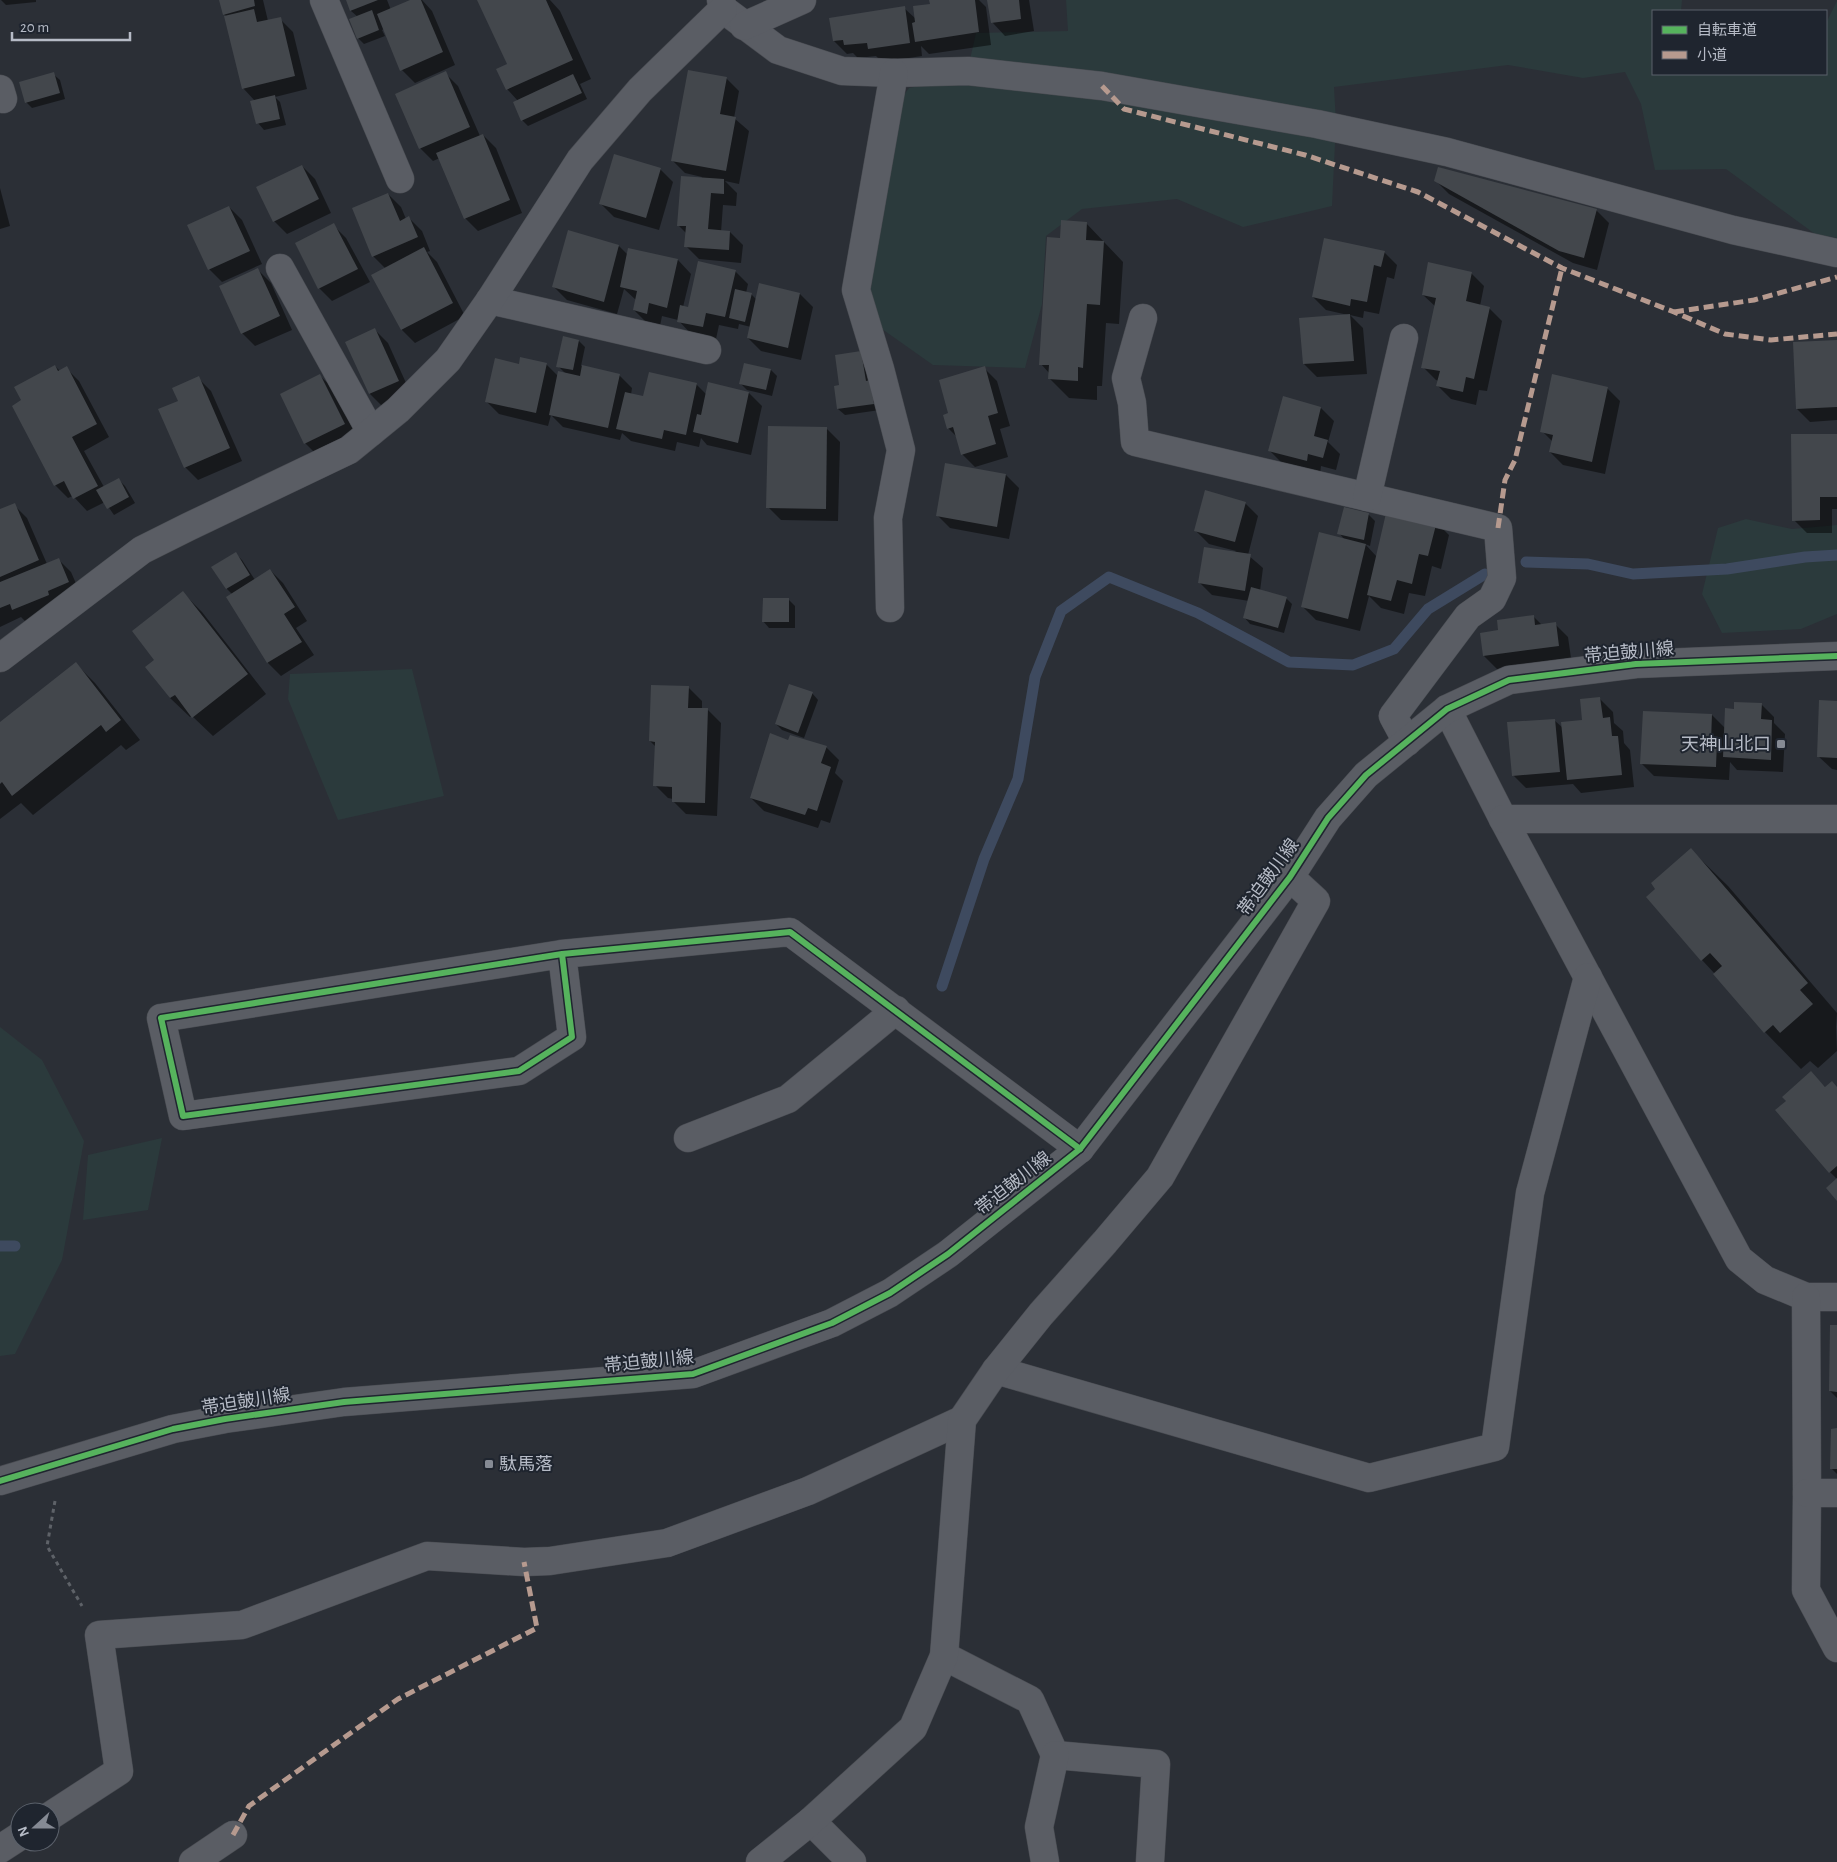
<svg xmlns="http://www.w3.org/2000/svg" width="1837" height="1862" font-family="'Alegreya Sans','Noto Sans JP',sans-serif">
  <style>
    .green { fill: #2b3a3c }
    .shadow { fill: #0007 }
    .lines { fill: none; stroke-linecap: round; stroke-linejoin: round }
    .stream { stroke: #3e4a5f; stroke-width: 11 }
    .building { fill: #43474c }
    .minor-casing { stroke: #484b51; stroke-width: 29 }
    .path { stroke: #5e6268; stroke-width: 3; stroke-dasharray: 4 4; stroke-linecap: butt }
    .minor { stroke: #5a5d64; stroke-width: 28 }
    .quiet { stroke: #b69a8f; stroke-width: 5; stroke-dasharray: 10 5; stroke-linecap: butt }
    .cycleway-casing { stroke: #1f252f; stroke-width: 9 }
    .cycleway { stroke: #56b35d; stroke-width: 6 }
    .poi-dot { fill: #858a94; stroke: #1f252f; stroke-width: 2 }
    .labels { text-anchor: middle; stroke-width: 4; stroke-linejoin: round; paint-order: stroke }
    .street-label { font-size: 18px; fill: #b6bbc6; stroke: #1f252f }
    .poi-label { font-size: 18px; fill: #b6bbc6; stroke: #1f252f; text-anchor: end }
  </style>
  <rect width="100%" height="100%" fill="#2b2f36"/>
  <g class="green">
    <path d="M1066,0H1682L1681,11H1653V74H1826V23L1837,1V238L1815,234L1726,169L1655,170L1641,104L1625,72L1583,78L1508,65L1334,87L1336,123L1332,206L1243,227L1177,199L1082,209L1046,236L1042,304L1025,368L933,365L882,329L870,294L899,102L909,88L966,77L976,33L1068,31Z"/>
    <path d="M1746,519L1792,529L1837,525V614L1801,629L1722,633L1702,594L1718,528Z"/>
    <path d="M412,669L444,796L338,820L288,699L290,674Z"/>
    <path d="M0,1027L42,1060L84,1141L62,1260L15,1354L0,1356Z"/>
    <path d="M162,1138L148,1210L83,1220L88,1155Z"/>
  </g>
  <g class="shadow">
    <path d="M1,0H36V2L6,5Z"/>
    <path d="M220,0H263L268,21L280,19L293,32L307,89L275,97L280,102L286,125L264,130L258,123L255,101L243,88L227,17L224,14Z"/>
    <path d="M347,0H387L391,10L414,0H422L432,11L455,65L415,83L402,70L384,29L382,30L385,36L364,44L358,38V17L351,11Z"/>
    <path d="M479,0H550L560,11L591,79L580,84L587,99L528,126L522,120L518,101L507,89L508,65Z"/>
    <path d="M935,0H979L986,7L991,45L929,54L921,46L922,56L882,62L876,56L858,58L853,53L847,54L834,41L904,8L916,19Z"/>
    <path d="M988,0H1029L1034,31L1005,36L992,22Z"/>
    <path d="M445,73L458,86L480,136L483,135L496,148L522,213L478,231L465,218L440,158L433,161L420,148Z"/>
    <path d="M53,74L60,80L65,99L32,108L26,102Z"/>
    <path d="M726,78L739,91L734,118L749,131L739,184L725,181L737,193L736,206L723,205L721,232H730L743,245L741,263L699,259L686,246V233L678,225L702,177L685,173L672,160Z"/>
    <path d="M302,166L315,179L331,213L287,234L274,221Z"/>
    <path d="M660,169L673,182L659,230L614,217L601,204Z"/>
    <path d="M1436,181L1596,210L1609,223L1597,270L1573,263L1449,194Z"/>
    <path d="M0,188L10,226L0,229Z"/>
    <path d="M388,194L401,207L406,219L409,218L422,231L430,251L427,252L437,262L465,316L415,343L402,330L373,276L386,269L373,256Z"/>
    <path d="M229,207L242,220L262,264L222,282L209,269L189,225Z"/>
    <path d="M1086,223L1123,262L1119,324L1106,323L1102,386H1097V400L1069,398L1050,379V374L1041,364L1061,239Z"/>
    <path d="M333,225L346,238L370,282L332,301L319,288Z"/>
    <path d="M619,246L628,255L678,260L691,274L683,307L689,308L735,271L748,284L746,293L751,294L757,300L800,294L813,307L801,360L761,351L748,338L751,327L739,324L738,329L719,325L716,339L691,334L678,320L662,316L660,326L647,323L634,310L636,300L624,289L617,314L567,300L554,287Z"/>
    <path d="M1384,252L1397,265L1394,279L1387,277L1379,314L1364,311L1363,318L1350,315L1363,328L1367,374L1317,377L1304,364L1301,319L1348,315L1326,310L1313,297Z"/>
    <path d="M258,270L271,283L292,330L255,346L242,333Z"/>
    <path d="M1471,273L1484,286L1480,306L1489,308L1502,321L1487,391L1479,390L1476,405L1451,399L1438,386L1439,381L1436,380L1423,367L1436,307L1423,295Z"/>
    <path d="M375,330L388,343L411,394L383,407L370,394Z"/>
    <path d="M564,338L579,341L585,347L581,366L619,375L632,388L631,395L644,398L696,384L706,394L749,393L762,406L751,455L707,445L701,438L699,447L677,442L675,451L631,441L622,433L620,440L563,427L551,415L548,426L499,414L486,401L520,365L546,364L558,376L565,373L558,366Z"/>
    <path d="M1837,341V420L1810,422L1797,409Z"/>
    <path d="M861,352L880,410L845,415L838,409L841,386Z"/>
    <path d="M745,364L771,370L777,376L772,396L747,390L741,384Z"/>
    <path d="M55,366L60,371L66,368L79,381L109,437L84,451L104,487L119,480L125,486L135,503L114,515L105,502L87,511L73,496L68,498L55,485L23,400Z"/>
    <path d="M984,368L997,381L1010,426L1000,429L1008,457L975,467L962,454L958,438L948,428L950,413Z"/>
    <path d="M320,376L333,388L357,438L318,456L305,443L282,394Z"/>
    <path d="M198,378L211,391L242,461L198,480L185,467Z"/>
    <path d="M1607,388L1620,401L1605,474L1563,465L1550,452L1553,442L1542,431Z"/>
    <path d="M1321,408L1334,421L1328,442L1340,454L1336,470L1321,466L1320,474L1283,464L1270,451Z"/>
    <path d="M827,429L840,442L838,521L781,520L768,507Z"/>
    <path d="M1837,435V509H1832V533H1807L1794,520Z"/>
    <path d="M946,464L1006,475L1019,488L1009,539L950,528L937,515Z"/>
    <path d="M1245,503L1258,516L1248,555L1263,568L1260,591L1286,598L1292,604L1284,633L1250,624L1244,617L1249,601L1212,595L1199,582L1236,551L1209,544L1196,531Z"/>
    <path d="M14,505L27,518L47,564L58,559L71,572L81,595L26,622L21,617L0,627V511Z"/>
    <path d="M1345,509L1369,515L1375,521L1370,546L1365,544L1377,557L1436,522L1449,535L1441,569L1432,566L1425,596L1409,593L1404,614L1381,608L1369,596L1360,631L1316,620L1303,607L1345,540L1339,533Z"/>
    <path d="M236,554L242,560L255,580L270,570L283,583L307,621L296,628L314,655L281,676L268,663L227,597L232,594L227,589Z"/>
    <path d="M183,593L202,612L266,694L213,736L192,716L190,717L170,698L156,660Z"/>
    <path d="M789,600L795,606V628H769L763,621Z"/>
    <path d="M1533,616L1543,626L1555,624L1568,637L1571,658L1497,669L1484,656L1500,632Z"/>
    <path d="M76,664L95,683L140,740L126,750L121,745L33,815L21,803L0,819V723Z"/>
    <path d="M689,688L702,701V709L708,710L721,723L717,816L686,814L673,801V799L668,798L655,785L656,747L650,741Z"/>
    <path d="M812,693L818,700L804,738L782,730L776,724Z"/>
    <path d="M1600,699L1613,712L1614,723L1623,731L1624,743L1630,750L1634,787L1581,793L1573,784L1526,788L1513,775L1554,720L1563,728L1583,721Z"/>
    <path d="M1837,702V770L1832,769L1818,756Z"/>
    <path d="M1761,704L1774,717V723L1785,734L1783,772L1737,770L1730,762L1729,780L1654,776L1641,763L1712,715L1725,728L1736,710Z"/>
    <path d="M789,741L826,747L839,760L835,773L843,781L830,823L821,820L818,828L764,811L751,798Z"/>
    <path d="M1691,850L1728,886L1837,1013L1836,1027L1837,1051L1818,1068L1810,1061L1801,1069L1765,1032L1715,974L1702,960L1657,889Z"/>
    <path d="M1811,1073L1826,1088H1837V1179L1830,1172L1788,1101Z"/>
    <path d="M1837,1326V1398L1830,1391Z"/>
    <path d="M1837,1430V1474L1831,1468Z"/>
  </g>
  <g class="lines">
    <g class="stream">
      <path d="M1526,562L1588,564L1633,574L1727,569L1805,557L1837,555"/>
      <path d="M942,986L984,859L1018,779L1035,677L1061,611L1109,577L1198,613L1289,662L1353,665L1394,649L1428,609L1485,574"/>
      <path d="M0,1246H15"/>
    </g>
  </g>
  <g class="building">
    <path d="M219,0H254L255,6L223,15Z"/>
    <path d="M346,0H378L350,11Z"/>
    <path d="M410,0H421L443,52L400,71L377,14Z"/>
    <path d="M477,0H546L573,60L506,90L496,69L507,64Z"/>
    <path d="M929,0H975L979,32L915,42L912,23L915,22L913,6L930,4Z"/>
    <path d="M987,0H1019L1021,19L991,23Z"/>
    <path d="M905,6L910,43L868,49L867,43L844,45L843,40L833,41L829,18Z"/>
    <path d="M254,9L257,22L281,17L295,76L242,89L224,16Z"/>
    <path d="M372,10L379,30L357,39L349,19Z"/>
    <path d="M688,70L727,77L720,114L736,117L726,171L671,161Z"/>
    <path d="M446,71L470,127L419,149L395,94Z"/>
    <path d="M54,72L60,93L25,103L19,82Z"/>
    <path d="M573,74L582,93L521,121L513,102Z"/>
    <path d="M275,95L280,119L256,124L250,101Z"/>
    <path d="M483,134L510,200L464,219L436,153Z"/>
    <path d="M614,154L661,168L646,218L599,204Z"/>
    <path d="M302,165L319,199L273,222L256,187Z"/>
    <path d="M1438,167L1597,209L1584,258L1559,251L1434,181Z"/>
    <path d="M681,176L724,179V194L711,193L708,229L730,231L729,250L684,247L686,226H677Z"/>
    <path d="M388,193L400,221L409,216L418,237L372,257L352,208Z"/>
    <path d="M229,206L250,251L208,270L187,225Z"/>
    <path d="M1061,220L1087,222L1086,240L1104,241L1100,305L1087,304L1083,368L1078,367V381L1048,379L1049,365H1039L1047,237L1060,238Z"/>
    <path d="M334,223L358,269L318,289L295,243Z"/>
    <path d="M568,230L619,245L604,302L552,287Z"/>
    <path d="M1324,238L1385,251L1381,267L1374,265L1367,302L1351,299L1350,306L1312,297Z"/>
    <path d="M424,247L453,303L401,330L371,275Z"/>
    <path d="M628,248L678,259L667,308L649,303L647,314L633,310L637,291L620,287Z"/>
    <path d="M698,261L736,270L725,317L706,313L703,327L677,322L680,305L688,307Z"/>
    <path d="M1428,262L1472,272L1466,301L1490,307L1474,379L1466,377L1463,392L1436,386L1440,371L1421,368L1436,298L1422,295Z"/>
    <path d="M258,268L280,316L241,334L219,286Z"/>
    <path d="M759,283L800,293L788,348L747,338Z"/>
    <path d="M735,289L752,293L745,322L729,318Z"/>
    <path d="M1350,314L1354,361L1303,364L1299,318Z"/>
    <path d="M375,328L399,381L369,394L345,342Z"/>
    <path d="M563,336L579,340L573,370L556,367Z"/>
    <path d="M1837,340V407L1796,409L1793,342Z"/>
    <path d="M861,351L866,381L870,380L874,404L837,409L834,386L839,385L835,355Z"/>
    <path d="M520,357L547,363L536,413L485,402L495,358L519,364Z"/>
    <path d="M744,363L771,369L766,390L739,384Z"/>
    <path d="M55,365L58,371L67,366L97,424L72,437L98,486L73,499L64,481L54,486L12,406L21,400L14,387Z"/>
    <path d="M582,365L620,374L608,428L549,415L558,371L580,376Z"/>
    <path d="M985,366L998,413L988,416L996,444L961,455L953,427L947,429L943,415L948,413L939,380Z"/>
    <path d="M649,372L697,383L686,435L664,430L662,439L616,429L625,392L643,396Z"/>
    <path d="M320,374L345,424L304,444L280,394Z"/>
    <path d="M1552,374L1608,387L1592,462L1549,452L1553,435L1540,432Z"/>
    <path d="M199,376L230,448L184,468L158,409L178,401L172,388Z"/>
    <path d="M708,382L749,392L738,443L693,432L697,414L701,415Z"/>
    <path d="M1283,396L1321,407L1314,436L1328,440L1323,458L1308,454L1307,461L1268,451Z"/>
    <path d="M768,426L827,427L826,509L766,508Z"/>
    <path d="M1791,434H1837V497H1820V520L1792,521Z"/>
    <path d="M945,463L1006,474L997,527L936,516Z"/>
    <path d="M119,478L129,497L107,509L96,490Z"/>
    <path d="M1205,490L1246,502L1235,542L1194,531Z"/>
    <path d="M15,503L39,560L0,577V509Z"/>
    <path d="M1344,507L1369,513L1364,540L1337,534Z"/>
    <path d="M1387,509L1437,521L1428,556L1419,554L1412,584L1397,580L1391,601L1367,595Z"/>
    <path d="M1319,532L1366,544L1348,619L1301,607Z"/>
    <path d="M1204,547L1251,554L1245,591L1198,583Z"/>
    <path d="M236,552L250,575L226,589L211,567Z"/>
    <path d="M59,558L69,582L48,591L49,595L12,610L10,604L0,608V582Z"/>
    <path d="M270,569L295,607L284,614L302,642L267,663L226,597Z"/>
    <path d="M1251,587L1287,597L1278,628L1243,618Z"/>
    <path d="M183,591L248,674L192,718L175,695L170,698L145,667L154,660L132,631Z"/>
    <path d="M763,598H789V622H762Z"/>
    <path d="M1534,615L1535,625L1556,622L1559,646L1483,656L1480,633L1498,630L1497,620Z"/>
    <path d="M76,662L121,720L106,732L101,725L12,796L2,782L0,784V722Z"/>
    <path d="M789,684L813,692L798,733L775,724Z"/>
    <path d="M651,685L689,686L688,708H708L705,803L672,802V787L653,786L655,742L649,741Z"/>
    <path d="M1600,697L1603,718L1610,717L1612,736H1618L1622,775L1567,780L1561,722L1582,720L1580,699Z"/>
    <path d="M1819,700L1837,701V758L1817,757Z"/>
    <path d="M1734,702L1762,703L1761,719L1772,720L1771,760L1723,757L1725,708L1734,709Z"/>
    <path d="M1643,711L1712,714L1711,741H1717L1716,767L1640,764Z"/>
    <path d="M1555,719L1560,772L1512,776L1507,722Z"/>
    <path d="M770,733L788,740L790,735L827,746L821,763L831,767L817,811L808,808L805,815L750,798Z"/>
    <path d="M1691,848L1808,983L1800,990L1813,1004L1780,1033L1773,1025L1764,1033L1713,974L1722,966L1710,953L1701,961L1646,897L1655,889L1651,883Z"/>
    <path d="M1811,1071L1825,1087L1832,1081L1837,1087V1166L1829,1173L1775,1110L1786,1101L1782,1097Z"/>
    <path d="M1837,1178V1201L1826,1188Z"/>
    <path d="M1830,1325H1837V1392L1829,1391Z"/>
    <path d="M1837,1428V1469H1830L1831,1429Z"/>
  </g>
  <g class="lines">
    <defs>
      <g id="minor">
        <path d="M324,0L400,179"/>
        <path d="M721,0L723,9L778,50L842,71L894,73L968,71L1102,86L1317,124L1447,152L1733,230L1837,253"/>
        <path d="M744,26L802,0"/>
        <path d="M0,89L3,99"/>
        <path d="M280,268L371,432"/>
        <path d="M490,300L707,350"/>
        <path d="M1143,318L1126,378L1132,403L1135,442L1498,528L1502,578L1492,599L1468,616L1393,716L1407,742"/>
        <path d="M1367,497L1404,338"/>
        <path d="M890,608L888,518L901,450L880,369L856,290L894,73"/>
        <path d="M0,658L142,550L188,527L349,450L398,410L448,360L490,300L580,160L640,90L723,9"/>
        <path d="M1447,709L1503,819L1739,1259L1765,1280L1806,1297H1837"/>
        <path d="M1503,819H1837"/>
        <path d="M562,954L572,1037L519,1071L183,1116L161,1018L562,954L790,932L1080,1149"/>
        <path d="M688,1138L788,1099L896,1010"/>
        <path d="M1806,1297L1807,1493L1806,1590L1837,1648"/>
        <path d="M996,1370L1369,1478L1495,1447L1530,1193L1588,977"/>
        <path d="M0,1481L173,1429L225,1419L344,1402L693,1374L832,1323L890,1293L948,1254L1080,1149L1290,877L1328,818L1366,775L1447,709L1509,680L1636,664L1837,656"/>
        <path d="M1807,1493H1837"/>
        <path d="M944,1656L1030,1700L1055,1755L1156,1764L1150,1862"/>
        <path d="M50,1816L119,1771L99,1635L242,1625L427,1556L524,1562L550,1561L667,1543L808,1491L962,1420"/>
        <path d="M811,1821L852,1862"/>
        <path d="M0,1849L20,1836"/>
        <path d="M193,1862L233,1835"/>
        <path d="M760,1862L811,1821L913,1728L944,1656L962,1420L996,1370L1041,1314L1105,1242L1160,1177L1316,901L1290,877"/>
        <path d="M1045,1862L1039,1827L1055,1755"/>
      </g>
    </defs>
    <use href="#minor" class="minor-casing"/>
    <path class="path" d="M55,1501L47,1546L82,1606"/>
    <use href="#minor" class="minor"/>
    <g class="quiet">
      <path d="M1102,86L1124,109L1305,155L1418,192L1562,268L1674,312L1725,334L1771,340L1837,334"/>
      <path d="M1674,312L1754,300L1837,277"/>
      <path d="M1498,528L1505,480L1515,460L1562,268"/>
      <path d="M233,1835L249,1806L398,1699L537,1628L524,1562"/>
    </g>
    <defs>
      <g id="cycleway">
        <path d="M562,954L572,1037L519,1071L183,1116L161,1018L562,954L790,932L1080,1149"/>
        <path d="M0,1481L173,1429L225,1419L344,1402L693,1374L832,1323L890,1293L948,1254L1080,1149L1290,877L1328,818L1366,775L1447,709L1509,680L1636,664L1837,656"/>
      </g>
    </defs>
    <use href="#cycleway" class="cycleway-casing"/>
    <use href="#cycleway" class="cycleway"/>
  </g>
  <g class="poi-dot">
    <rect x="1776" y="739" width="10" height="10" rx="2.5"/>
    <rect x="484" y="1459" width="10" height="10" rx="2.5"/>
  </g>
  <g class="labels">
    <g class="street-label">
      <text transform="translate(1629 652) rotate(-5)" y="6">帯迫皷川線</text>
      <text transform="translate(1268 877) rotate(-54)" y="6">帯迫皷川線</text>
      <text transform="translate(1013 1183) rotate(-38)" y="6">帯迫皷川線</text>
      <text transform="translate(649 1361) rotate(-6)" y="6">帯迫皷川線</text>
      <text transform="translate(246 1401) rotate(-9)" y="6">帯迫皷川線</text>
    </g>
    <g class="poi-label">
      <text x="1771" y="750">天神山北口</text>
      <text x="499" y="1470" text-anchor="start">駄馬落</text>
    </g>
  </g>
  <rect x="1652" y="10" width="175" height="65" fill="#1f252f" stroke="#5b616b"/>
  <rect x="1662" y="26" width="25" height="8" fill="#56b35d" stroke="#5b616b"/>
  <text x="1697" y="35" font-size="15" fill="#b6bbc6">自転車道</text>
  <rect x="1662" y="51" width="25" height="8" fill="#b69a8f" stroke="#5b616b"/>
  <text x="1697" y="60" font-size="15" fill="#b6bbc6">小道</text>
  <g transform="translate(35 1827) rotate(249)"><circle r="24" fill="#1f252f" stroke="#5b616b"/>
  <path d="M0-4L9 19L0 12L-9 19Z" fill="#858a94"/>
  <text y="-8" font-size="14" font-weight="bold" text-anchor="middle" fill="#b6bbc6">N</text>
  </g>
  <path d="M12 32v8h118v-8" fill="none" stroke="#b6bbc6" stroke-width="2.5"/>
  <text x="20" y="32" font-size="15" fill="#b6bbc6" stroke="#1f252f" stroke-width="4" paint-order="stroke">20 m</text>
</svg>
